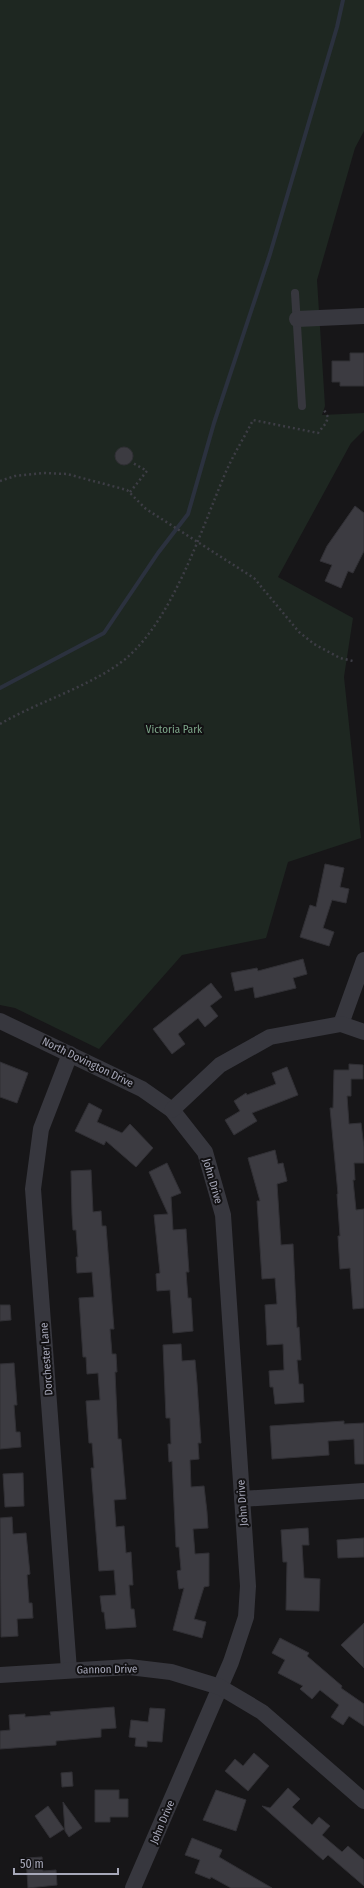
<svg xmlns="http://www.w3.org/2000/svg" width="364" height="1888" font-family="'Fira Sans Condensed',sans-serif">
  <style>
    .green { fill: #1e2721 }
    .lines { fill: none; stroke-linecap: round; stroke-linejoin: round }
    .stream { stroke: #2b313e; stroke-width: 4 }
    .building { fill: #3c3b41; stroke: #313035 }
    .path { stroke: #3d3d45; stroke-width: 2.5; stroke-dasharray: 2 3; stroke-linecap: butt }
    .service { stroke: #37373e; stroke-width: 8 }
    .minor { stroke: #37373e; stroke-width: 16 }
    .labels { text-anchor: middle; stroke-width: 4; stroke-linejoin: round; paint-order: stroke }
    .park-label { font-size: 11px; fill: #7da689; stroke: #121113 }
    .street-label { font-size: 11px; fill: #a7a8b9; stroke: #121113 }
  </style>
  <rect width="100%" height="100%" fill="#171618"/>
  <path class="green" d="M0,0H364V131L355,148L317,280L325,406L322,415L364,413V430L351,443L278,577L353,618L344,677L361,838L288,862L266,938L182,955L99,1049L15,1008L0,1005Z"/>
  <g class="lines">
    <path class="stream" d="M0,688L104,633L158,553L188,514L214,423L270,254L337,27L343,0"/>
  </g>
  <g class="building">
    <path d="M350,353H364V386H340V382H332V361H350Z"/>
    <circle cx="124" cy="456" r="9"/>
    <path d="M355,506L364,513V551L353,573L348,571L341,588L325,581L332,565L320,561L327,546Z"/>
    <path d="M325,864L344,868L340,887L349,889L346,903L332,900L323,928L334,932L329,946L300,937L310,905L316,907Z"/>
    <path d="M303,959L307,974L293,978L296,988L255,998L253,987L235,991L231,973L257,968L258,971Z"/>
    <path d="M211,983L222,997L210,1006L218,1016L205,1027L198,1018L178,1034L185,1044L172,1054L153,1029Z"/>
    <path d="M0,1062L28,1073L17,1103L0,1097Z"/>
    <path d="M349,1064L363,1065V1079H351V1096H347L349,1124L361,1123L364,1147V1163H354L355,1180H353L356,1210L364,1209V1308L353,1309L350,1268L340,1269L338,1236H340L337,1194H338L330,1108H333L334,1070H349Z"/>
    <path d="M287,1067L298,1095L252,1113L257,1121L234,1135L225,1120L240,1111L234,1101L246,1093L247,1095L276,1084L272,1073Z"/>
    <path d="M89,1103L102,1110L97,1122L122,1133L130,1124L153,1148L136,1167L106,1141L104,1145L75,1131Z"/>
    <path d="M275,1150L278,1164L283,1163L287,1181L277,1184L281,1245L293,1244L297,1328L299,1327L301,1360H297L299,1384H303L304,1402L275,1404L273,1387H270L269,1371L284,1370L283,1344L267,1345L265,1305L277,1304L275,1278L262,1279L257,1201H260L248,1158Z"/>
    <path d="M167,1163L181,1193L171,1197L173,1230L186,1229L189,1272H186L188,1298H191L193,1331L173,1333L170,1290L157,1291L156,1274L160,1273L154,1215L168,1214L149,1172Z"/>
    <path d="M91,1170L93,1212L101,1211L102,1226H106L114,1329H110L112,1354H116L117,1372H115L118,1439H121L126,1499L114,1500L116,1527L124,1526L126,1553L131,1552L133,1585H129L131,1609H134L136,1627L106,1629L104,1612H102L100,1596L116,1595L114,1570L99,1571L91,1468H94L92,1443H89L86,1401L100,1400L98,1373L87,1374L86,1357H83L79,1298L94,1297L92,1272L77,1273L76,1257H78L76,1230H73L72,1214L71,1171Z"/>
    <path d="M0,1305H10L11,1320L0,1321Z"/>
    <path d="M181,1344L182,1361L195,1360L197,1383L201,1443H198L199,1459L190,1460L191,1487L204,1486L207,1512L208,1528L193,1529L195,1554L209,1553V1586L204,1587L194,1619L206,1622L202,1638L173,1630L184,1588L179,1589L177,1571L181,1570L179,1547H176L172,1461L169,1462L168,1444H171L170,1418H166L163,1345Z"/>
    <path d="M14,1363L17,1405H14L16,1432H20L21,1447L0,1449V1364Z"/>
    <path d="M344,1421V1424L364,1423V1464H355L354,1439L328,1441L329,1455L272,1459L270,1426Z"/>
    <path d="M23,1473L24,1506L5,1507L3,1474Z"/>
    <path d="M12,1517L13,1534L26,1533L30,1574L27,1575L29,1603H32L33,1618L17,1619L18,1636L1,1637L0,1518Z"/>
    <path d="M308,1528L309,1545H302L304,1578L320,1579L319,1611L286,1610L287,1562H283L281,1530Z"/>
    <path d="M364,1538V1557L338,1558L337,1540Z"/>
    <path d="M364,1623V1668L341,1645Z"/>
    <path d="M280,1638L309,1653L307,1656L342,1686L341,1688L364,1704V1726L349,1716L343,1725L331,1717L339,1705L320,1690L312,1699L300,1689L303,1686L278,1673L285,1660L272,1653Z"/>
    <path d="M114,1707L116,1728L101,1729V1737L56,1741V1745L0,1749V1731L10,1730L9,1715L25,1714V1717L51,1715L50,1712Z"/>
    <path d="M150,1708L165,1709L162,1742L147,1741V1747L135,1746L136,1738L129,1737L131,1720L148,1722Z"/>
    <path d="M254,1753L269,1766L248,1791L225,1771L235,1759L243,1766Z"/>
    <path d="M72,1772L73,1786L62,1787L61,1773Z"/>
    <path d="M288,1788L300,1799L292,1807L312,1825L319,1817L330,1826L322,1835L342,1852L348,1846L364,1860V1886L328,1855L323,1860L262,1806L270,1808Z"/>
    <path d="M95,1790H119V1799H128V1817H110V1822H95Z"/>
    <path d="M216,1790L246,1800L236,1831L203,1820Z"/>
    <path d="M63,1802L82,1828L69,1837L65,1831Z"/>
    <path d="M48,1806L64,1829L50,1838L35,1816Z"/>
    <path d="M192,1838L222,1850L219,1857L272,1888H231L211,1877L210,1879L195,1873L200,1860L185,1855Z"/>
    <path d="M42,1857L43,1871L56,1870L57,1885L28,1888L26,1858Z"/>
  </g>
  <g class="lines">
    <g class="path">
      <path d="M0,481L15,476L44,473L67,474L127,490L146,509L254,578L299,632L314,644L340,658L353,661"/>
      <path d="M130,492L147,471L133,463"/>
      <path d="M0,724C38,702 80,690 116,666C170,630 200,532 225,474C233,455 244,438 253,420L318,433L326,423L328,417L324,410"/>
    </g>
    <path class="service" d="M295,293L302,406"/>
    <g class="minor">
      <path d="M297,319L364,316"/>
      <path d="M0,1021L142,1089L172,1110L205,1152L223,1215L248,1586L246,1617L231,1662L133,1888"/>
      <path d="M341,1024L364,960"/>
      <path d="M172,1110L220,1065L270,1037L341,1024L364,1032"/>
      <path d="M242,1499L364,1491"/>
      <path d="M69,1670L33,1189L41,1129L70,1054"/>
      <path d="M0,1675L129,1667L171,1672L220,1687L262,1712L364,1801"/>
    </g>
  </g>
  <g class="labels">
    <g class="park-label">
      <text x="174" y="733">Victoria Park</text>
    </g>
    <g class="street-label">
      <text transform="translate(88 1062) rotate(26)" y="4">North Dovington Drive</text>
      <text transform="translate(213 1181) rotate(74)" y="4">John Drive</text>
      <text transform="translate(46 1359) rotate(-94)" y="4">Dorchester Lane</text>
      <text transform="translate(242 1503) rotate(-94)" y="4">John Drive</text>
      <text transform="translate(107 1669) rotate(-1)" y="4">Gannon Drive</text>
      <text transform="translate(162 1822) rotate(-67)" y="4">John Drive</text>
    </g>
  </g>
  <path d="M14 1868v6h104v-6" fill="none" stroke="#a7a8b9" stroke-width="2"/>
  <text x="20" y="1868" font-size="12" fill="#a7a8b9" stroke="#121113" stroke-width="3" paint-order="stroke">50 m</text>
</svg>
